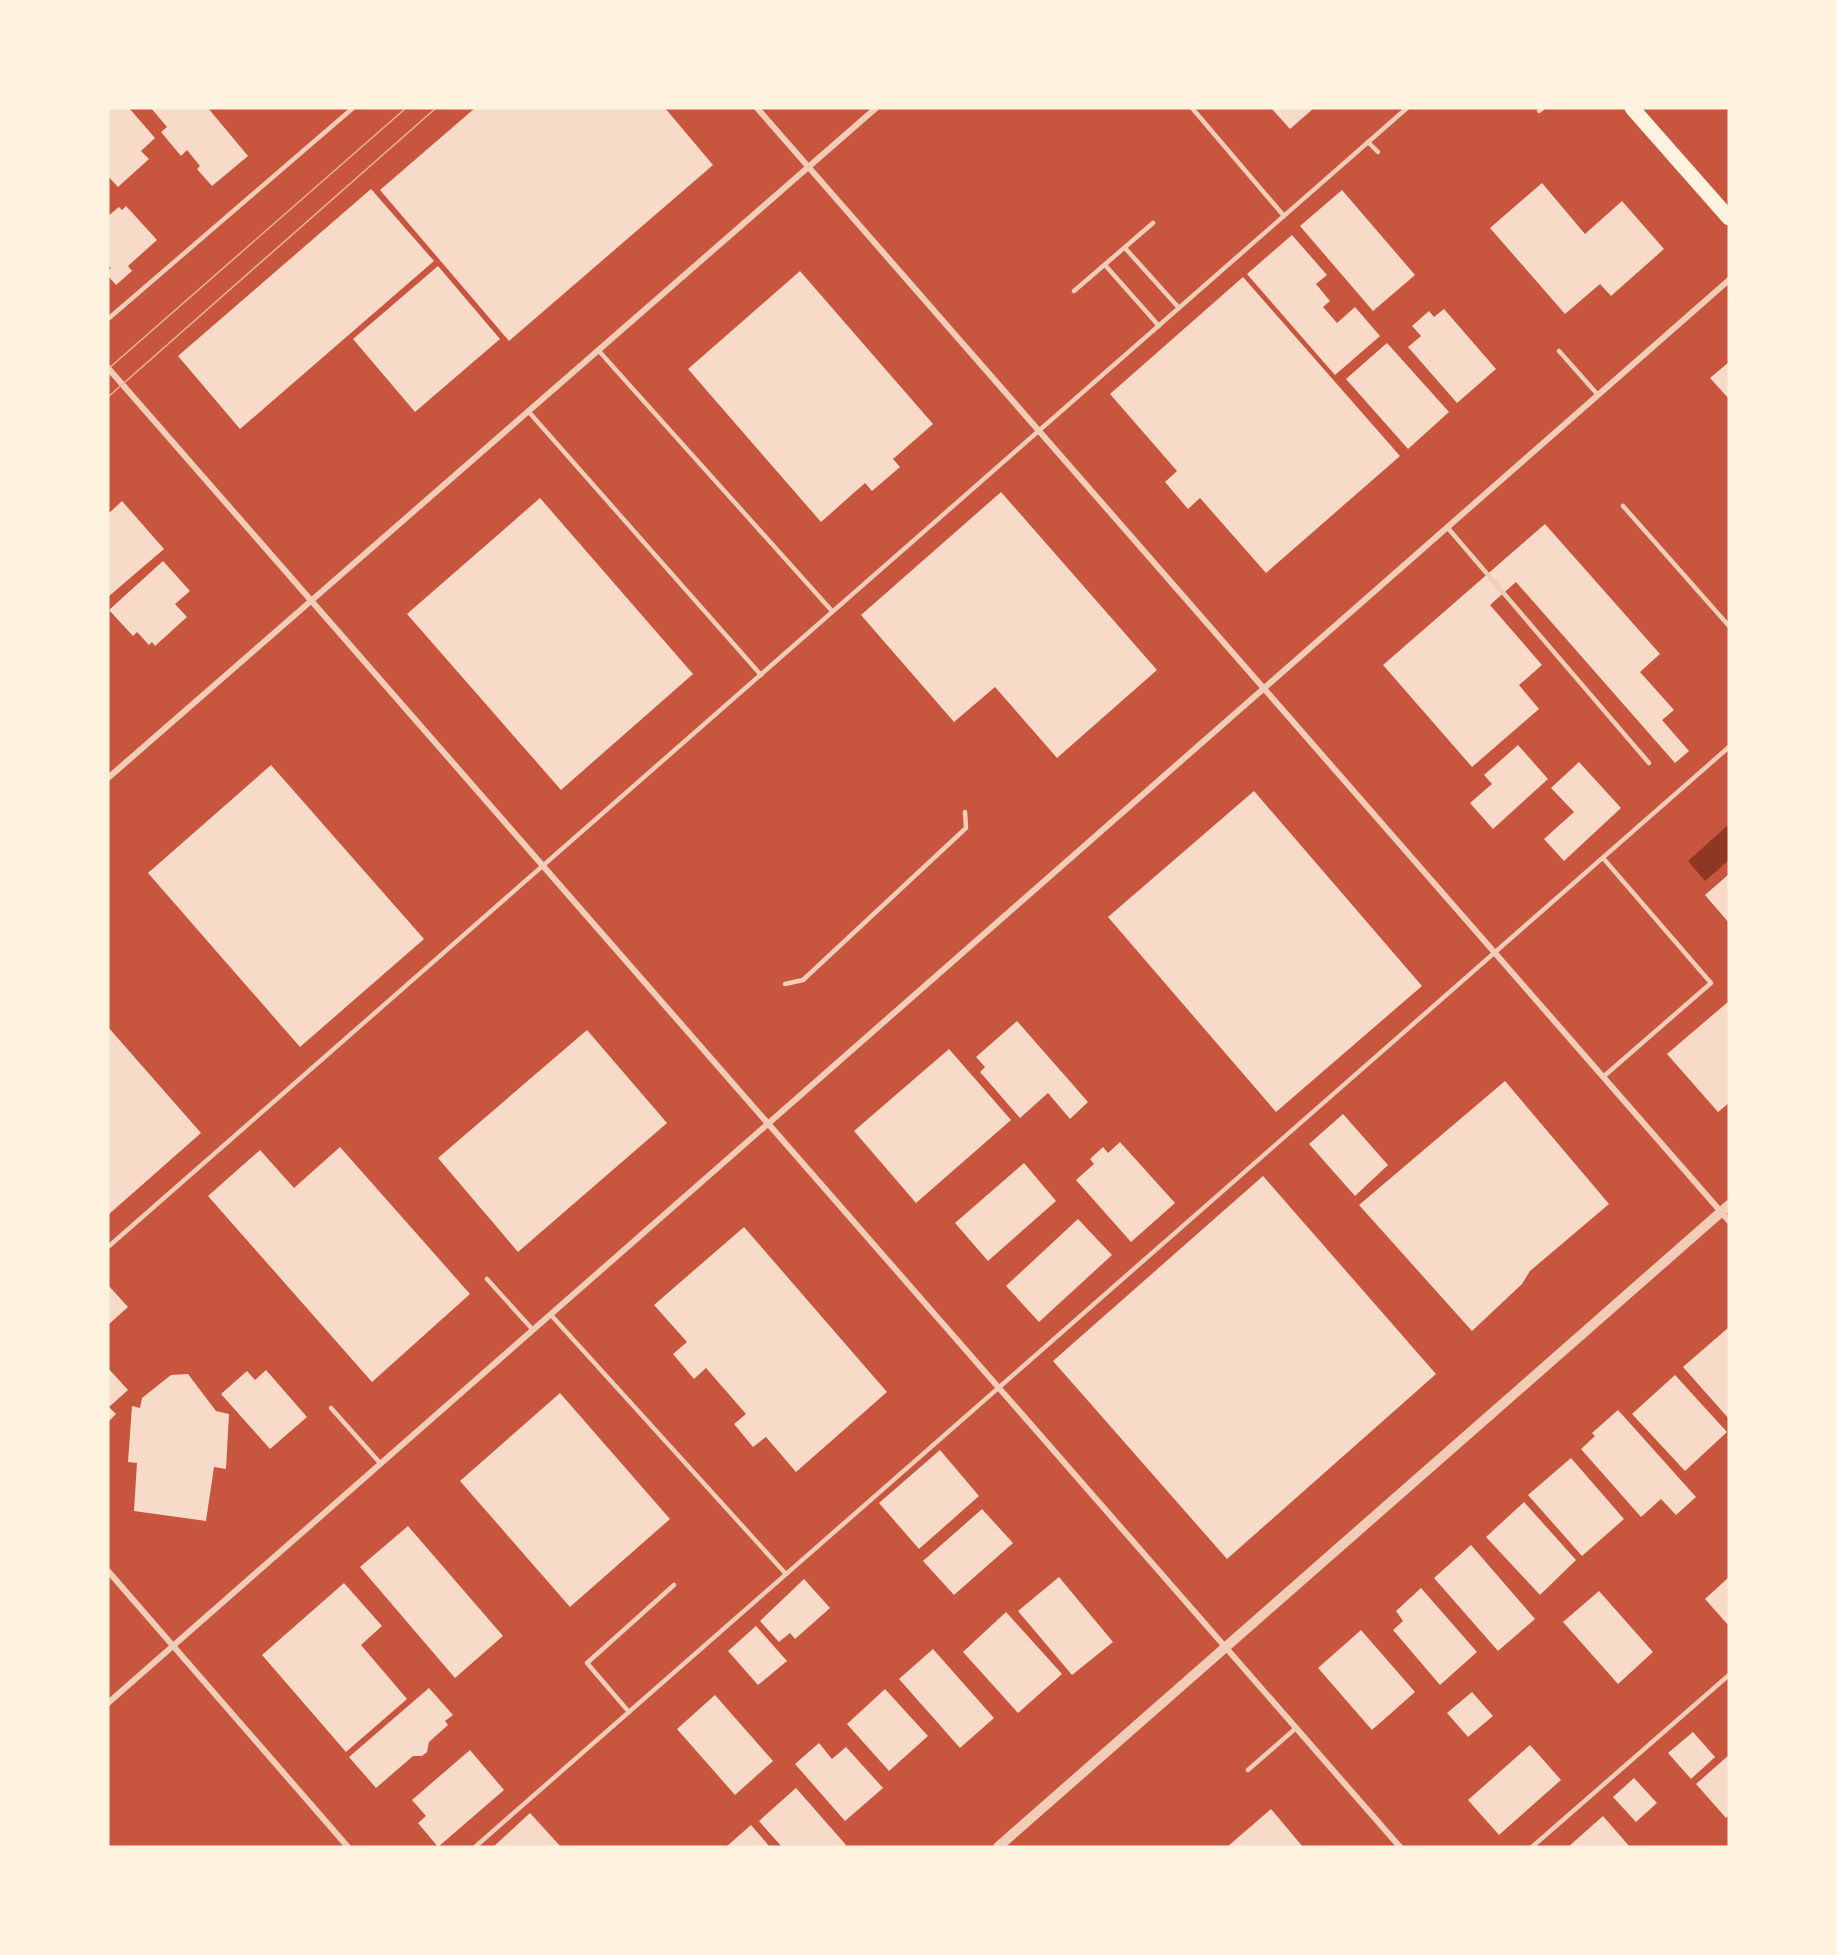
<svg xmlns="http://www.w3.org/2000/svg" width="1837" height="1955" font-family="'Fira Sans',sans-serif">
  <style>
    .water { fill: #8f3625 }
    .building { fill: #f7dbc8 }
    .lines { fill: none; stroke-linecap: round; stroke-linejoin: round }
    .service { stroke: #f1ccb7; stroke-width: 4.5 }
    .minor { stroke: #f1ccb7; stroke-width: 6 }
    .tertiary { stroke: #f1ccb7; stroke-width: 10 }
    .primary { stroke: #fff3e0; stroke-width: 15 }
    .tram { stroke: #e9b49f; stroke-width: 1.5 }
  </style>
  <rect width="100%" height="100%" fill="#c8553d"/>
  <path class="water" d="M1727,826L1729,828V860L1705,881L1688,861Z"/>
  <g class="building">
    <path d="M108,108H129L155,138L141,151L149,159L118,187L108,176Z"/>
    <path d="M151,108H208L248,156L212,186L197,169L200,166L187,150L181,156L161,132L167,127Z"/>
    <path d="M475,108H665L713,165L509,341L380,190Z"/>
    <path d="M1271,108H1314L1290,129Z"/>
    <path d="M1542,183L1585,234L1622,201L1664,249L1611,296L1600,284L1565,314L1490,228Z"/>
    <path d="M371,189L434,261L240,429L178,356Z"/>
    <path d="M1342,190L1415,275L1373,311L1300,226Z"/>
    <path d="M126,206L157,240L128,266L132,271L116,285L108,276V271L111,268L108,265V216L119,207L122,210Z"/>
    <path d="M1292,235L1327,275L1316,284L1330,301L1323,307L1337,323L1355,307L1380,336L1335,375L1247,274Z"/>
    <path d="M438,266L500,339L415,412L353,339Z"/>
    <path d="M800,271L933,424L893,459L900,467L872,491L865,483L821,522L688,369Z"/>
    <path d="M1243,277L1400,456L1266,573L1200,498L1188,509L1165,482L1177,471L1110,394Z"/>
    <path d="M1444,309L1496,369L1457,403L1408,347L1421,336L1412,326L1429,311L1434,317Z"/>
    <path d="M1387,343L1449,412L1408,449L1346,379Z"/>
    <path d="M1729,362V399L1710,378Z"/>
    <path d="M1001,492L1157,670L1057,758L995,687L954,722L861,615Z"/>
    <path d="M540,498L693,674L561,790L407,614Z"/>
    <path d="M122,501L164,549L108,597V514Z"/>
    <path d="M1545,524L1660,654L1640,672L1674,710L1662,720L1689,751L1675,763L1516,582L1490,605L1542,665L1519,685L1539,709L1472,767L1383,665Z"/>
    <path d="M163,561L190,591L175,604L187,617L155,646L152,642L149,645L137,632L133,636L109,610Z"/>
    <path d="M1518,745L1548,779L1493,829L1470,803L1492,784L1484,775Z"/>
    <path d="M1579,762L1621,808L1564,861L1544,839L1574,812L1551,788Z"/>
    <path d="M271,765L424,939L300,1047L148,873Z"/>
    <path d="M1254,791L1422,986L1276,1112L1108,917Z"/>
    <path d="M1729,874V923L1705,895Z"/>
    <path d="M1729,1001V1103L1718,1112L1667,1054Z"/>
    <path d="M1017,1021L1088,1102L1070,1119L1048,1093L1020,1118L980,1072L985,1067L976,1057Z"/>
    <path d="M108,1027L201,1133L108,1215Z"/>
    <path d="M587,1030L667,1123L518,1252L438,1158Z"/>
    <path d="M949,1049L1011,1120L916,1203L854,1131Z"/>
    <path d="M1505,1081L1609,1204L1530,1271L1522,1284L1472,1331L1359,1205Z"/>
    <path d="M1343,1114L1388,1165L1355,1196L1309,1144Z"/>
    <path d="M1120,1142L1175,1203L1131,1242L1076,1180L1094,1164L1090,1159L1103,1147L1108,1153Z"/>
    <path d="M340,1147L470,1294L372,1382L208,1196L260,1150L294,1188Z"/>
    <path d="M1024,1163L1056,1201L988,1261L955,1223Z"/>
    <path d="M1263,1176L1436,1374L1227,1559L1053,1361Z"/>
    <path d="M1078,1219L1112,1255L1039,1322L1006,1286Z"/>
    <path d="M744,1227L887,1392L796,1472L766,1437L753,1447L734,1424L746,1414L706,1368L694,1379L673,1354L687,1342L654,1305Z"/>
    <path d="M108,1285L128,1307L108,1325Z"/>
    <path d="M1729,1327V1419L1683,1367Z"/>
    <path d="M108,1368L128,1390L109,1407L116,1414L108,1422Z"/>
    <path d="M266,1370L307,1417L270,1449L221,1394L247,1371L255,1380Z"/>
    <path d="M188,1374L216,1411L229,1414L226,1469L214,1467L206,1521L134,1511L137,1463L128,1462L132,1406L140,1408L142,1398L171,1375Z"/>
    <path d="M1675,1375L1727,1432L1685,1471L1632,1414Z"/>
    <path d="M560,1393L670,1519L570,1607L460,1481Z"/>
    <path d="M1618,1410L1696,1497L1676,1515L1661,1499L1641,1517L1581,1449L1595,1436L1592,1433Z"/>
    <path d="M940,1450L979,1496L919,1549L879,1503Z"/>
    <path d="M1571,1458L1624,1519L1582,1556L1528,1495Z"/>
    <path d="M1524,1502L1576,1560L1540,1595L1486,1537Z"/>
    <path d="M982,1509L1013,1543L954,1595L923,1561Z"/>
    <path d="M408,1526L503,1636L455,1678L360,1567Z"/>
    <path d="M1471,1545L1535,1619L1498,1651L1434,1578Z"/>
    <path d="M1059,1577L1113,1642L1072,1675L1018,1611Z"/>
    <path d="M1729,1577V1626L1705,1599Z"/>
    <path d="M804,1579L830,1608L795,1639L790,1633L779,1642L760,1621Z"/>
    <path d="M344,1583L382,1626L361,1645L407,1699L346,1752L262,1655Z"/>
    <path d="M1421,1588L1477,1652L1440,1685L1393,1630L1403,1621L1396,1611Z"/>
    <path d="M1599,1591L1653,1652L1618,1684L1563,1622Z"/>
    <path d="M1006,1612L1062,1674L1018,1713L963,1652Z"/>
    <path d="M756,1626L787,1661L758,1685L728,1651Z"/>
    <path d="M1361,1630L1415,1692L1372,1730L1318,1668Z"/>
    <path d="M933,1649L994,1718L960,1748L899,1679Z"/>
    <path d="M429,1688L453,1715L445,1721L448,1725L429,1742L427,1752L422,1756H413L376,1788L349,1757Z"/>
    <path d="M885,1689L928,1736L889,1771L847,1724Z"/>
    <path d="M1472,1692L1493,1716L1468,1737L1447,1713Z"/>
    <path d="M715,1695L773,1761L735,1795L677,1729Z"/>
    <path d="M1693,1732L1715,1757L1691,1779L1668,1753Z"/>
    <path d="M819,1743L832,1759L846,1747L883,1788L845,1821L795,1764Z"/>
    <path d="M1530,1745L1561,1780L1499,1835L1468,1800Z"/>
    <path d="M470,1750L504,1790L438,1847L418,1823L426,1816L412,1800Z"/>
    <path d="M1729,1755V1815L1726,1818L1696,1784Z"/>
    <path d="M1634,1778L1657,1803L1636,1822L1613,1797Z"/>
    <path d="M796,1788L846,1845L844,1847H782L759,1821Z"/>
    <path d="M1271,1809L1303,1847H1227Z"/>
    <path d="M530,1813L561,1847H493Z"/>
    <path d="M1603,1816L1630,1847H1568Z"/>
    <path d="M751,1825L770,1847H726Z"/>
  </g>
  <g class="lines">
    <g class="service">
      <path d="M1192,108L1284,216"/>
      <path d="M1539,111L1543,108"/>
      <path d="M1368,142L1378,152"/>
      <path d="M1125,248L1179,308"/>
      <path d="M1105,265L1159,326"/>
      <path d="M1074,291L1153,223"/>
      <path d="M108,319L353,108"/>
      <path d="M598,350L832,611"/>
      <path d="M1559,351L1598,395"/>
      <path d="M528,411L761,675"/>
      <path d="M1623,506L1729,626"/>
      <path d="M1447,527L1649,763"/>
      <path d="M1603,858L1711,983L1603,1077"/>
      <path d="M785,984L803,980L966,828L965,812"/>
      <path d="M108,1247L1407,108"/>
      <path d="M487,1279L533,1330"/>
      <path d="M551,1315L786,1574"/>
      <path d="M331,1408L381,1464"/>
      <path d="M629,1712L587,1663L674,1585"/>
      <path d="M1248,1770L1296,1728"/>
      <path d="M475,1847L1729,747"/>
      <path d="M1532,1847L1729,1675"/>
    </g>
    <g class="minor">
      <path d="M757,108L1729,1221"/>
      <path d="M108,368L1400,1847"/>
      <path d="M108,778L876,108"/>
      <path d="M108,1571L348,1847"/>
      <path d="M108,1703L1729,280"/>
    </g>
    <path class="tertiary" d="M998,1847L1729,1205"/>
    <path class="primary" d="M1632,108L1729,218"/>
    <g class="tram">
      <path d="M108,369L406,108"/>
      <path d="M108,397L436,108"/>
    </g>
  </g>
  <rect width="1837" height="1955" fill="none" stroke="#fff3e0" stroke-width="219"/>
</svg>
